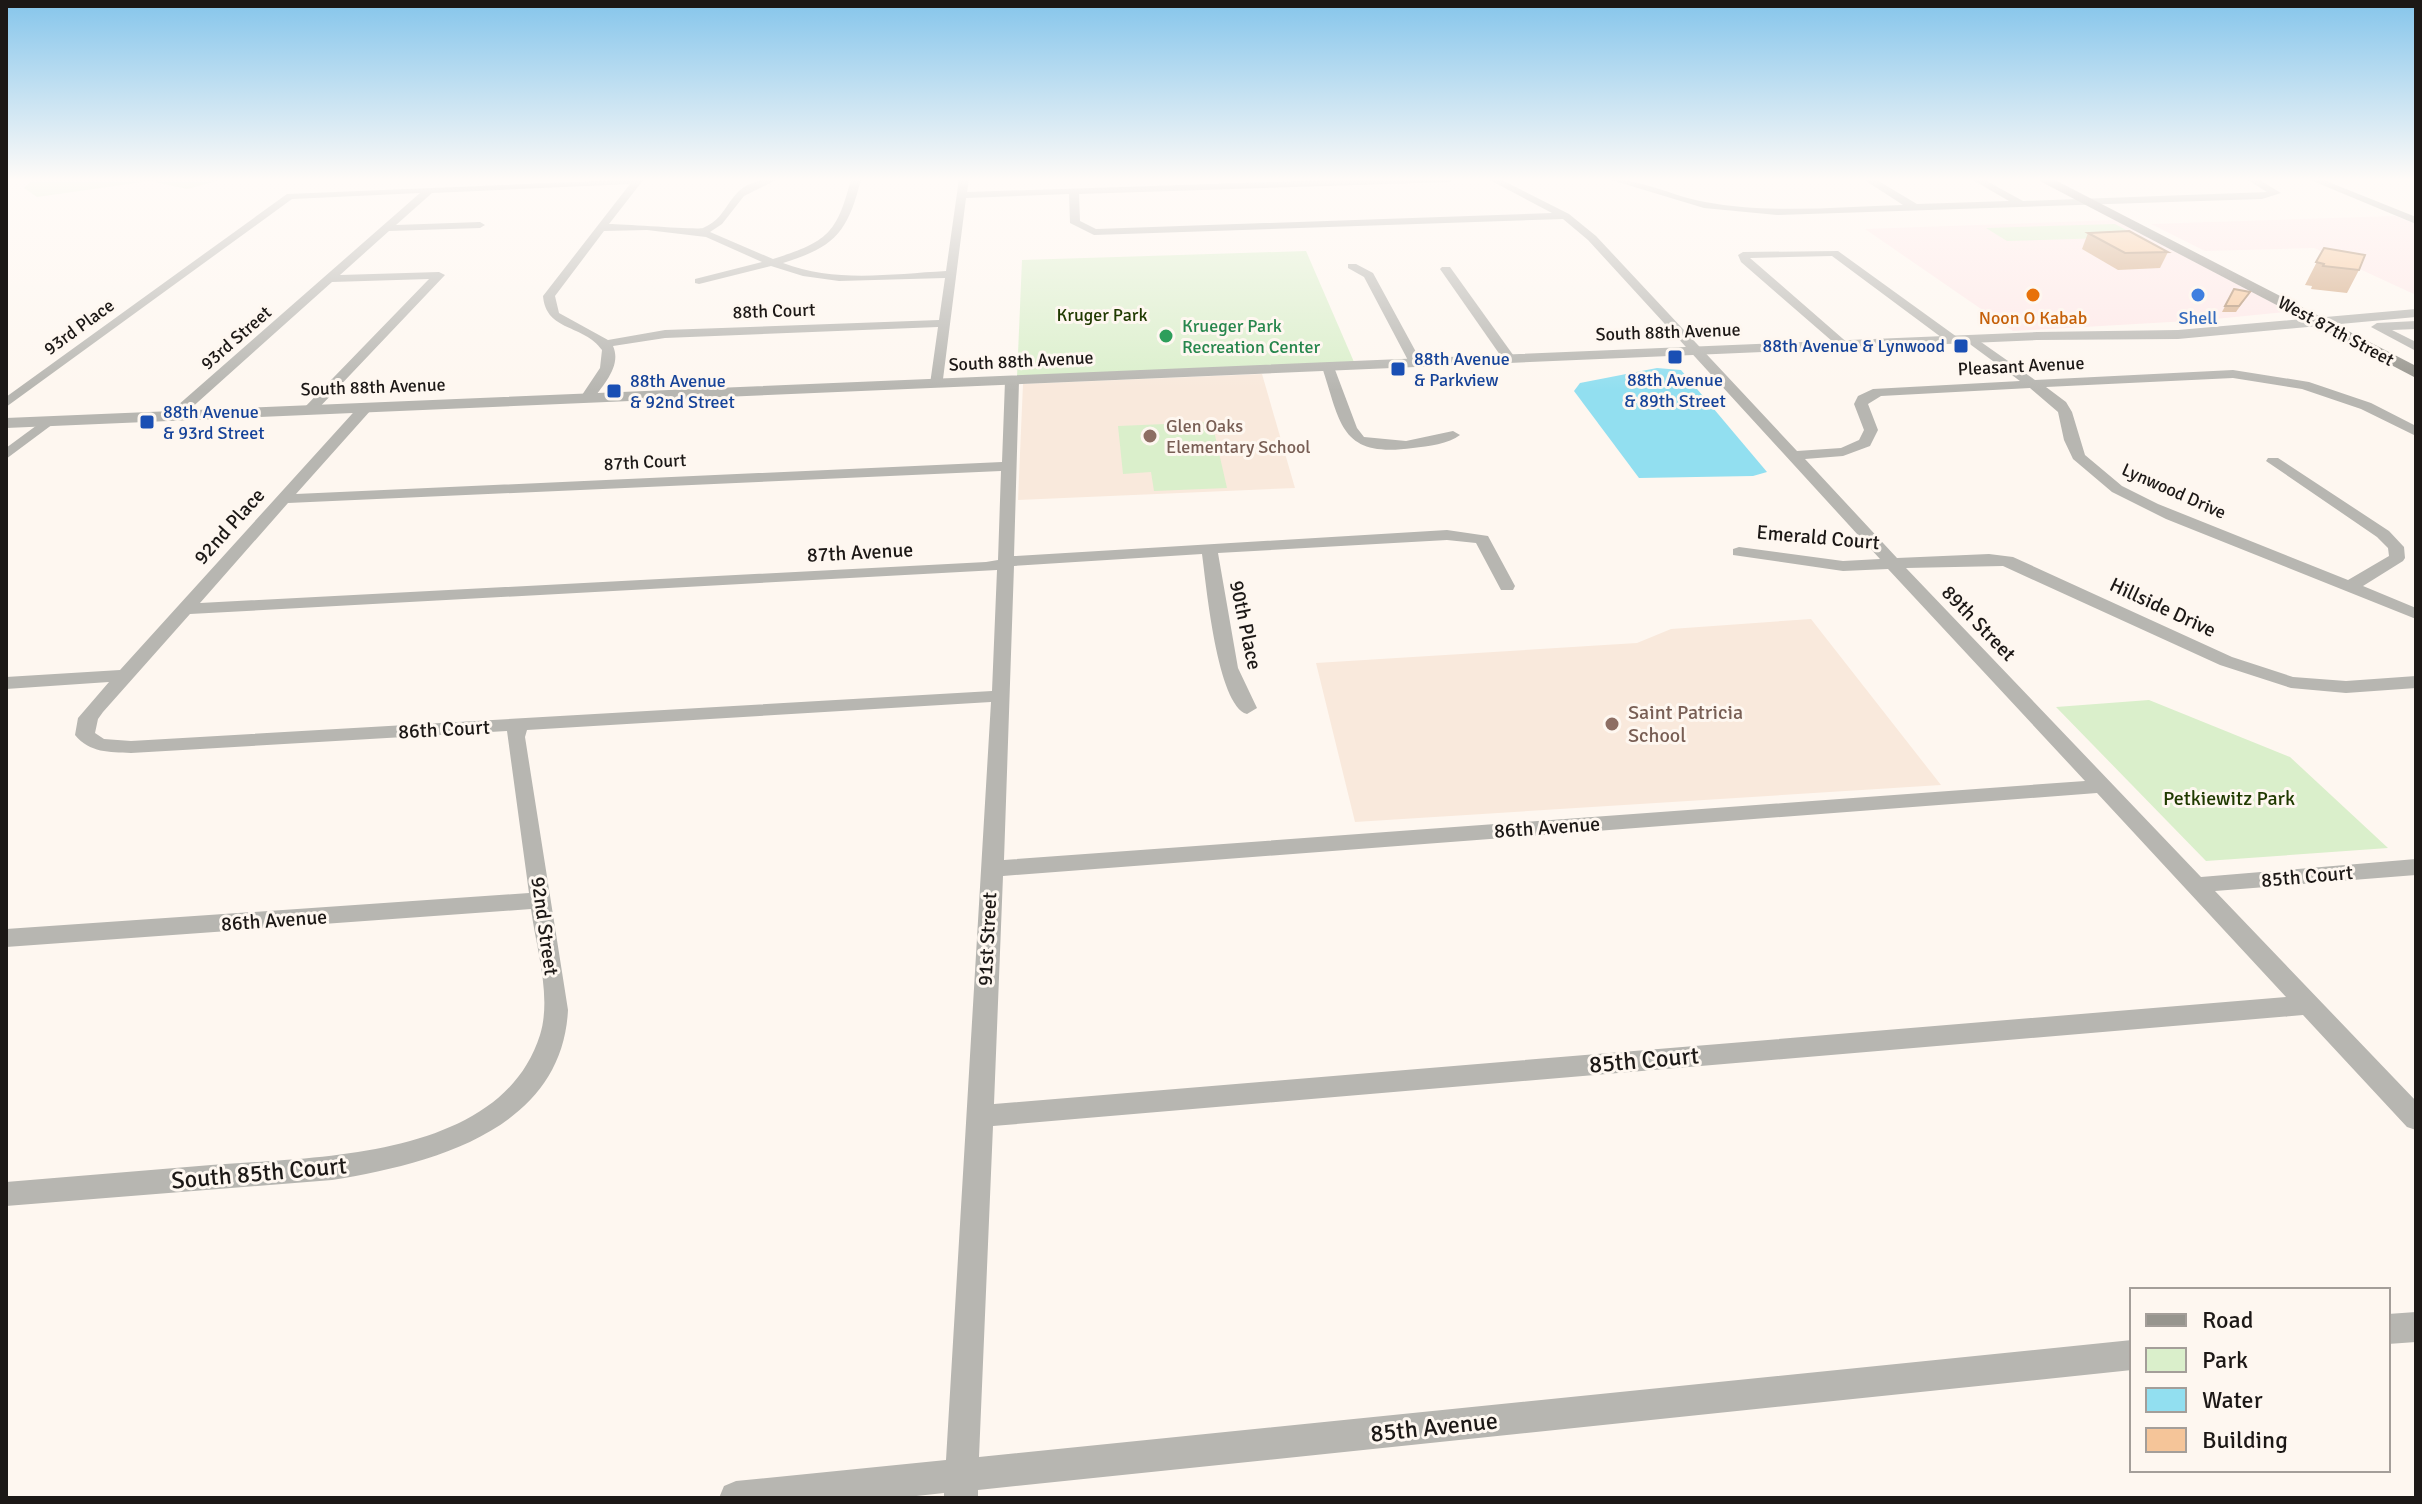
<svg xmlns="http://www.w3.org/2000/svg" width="2422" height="1504" font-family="Signika,sans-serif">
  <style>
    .commercial { fill: #fee8e8 }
    .built { fill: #f9e9dc }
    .green { fill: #daefcb }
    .water { fill: #92dff0 }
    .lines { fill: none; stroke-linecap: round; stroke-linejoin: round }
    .minor { fill: #b7b6b1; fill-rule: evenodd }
    .tertiary { fill: #b7b6b1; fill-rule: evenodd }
    .secondary { fill: #97958e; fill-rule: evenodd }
    .wall { fill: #d3a984 }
    .building { fill: #f5c599; stroke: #ac8a6b; stroke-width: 2 }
    .food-dot { fill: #e8710a; stroke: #fef7f0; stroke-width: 3 }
    .shop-dot { fill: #3f7fe0; stroke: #fef7f0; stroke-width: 3 }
    .leisure-dot { fill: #2e9e5b; stroke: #fef7f0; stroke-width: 3 }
    .transit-dot { fill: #1a4fb4; stroke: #fef7f0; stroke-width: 3 }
    .education-dot { fill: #8d6e63; stroke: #fef7f0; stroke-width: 3 }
    .labels { text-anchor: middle; stroke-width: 6; stroke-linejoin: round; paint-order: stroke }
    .far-street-label { font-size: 18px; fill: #1c1816; stroke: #fef7f0 }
    .far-park-label { font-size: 18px; fill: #203a00; stroke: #fef7f0 }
    .far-food-label { font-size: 18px; fill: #c56008; stroke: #fef7f0 }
    .far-shop-label { font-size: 18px; fill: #366cbe; stroke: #fef7f0 }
    .far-leisure-label { font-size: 18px; fill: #27864d; stroke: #fef7f0; text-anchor: start }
    .far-transit-label { font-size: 18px; fill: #164399; stroke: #fef7f0; text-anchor: start }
    .far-education-label { font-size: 18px; fill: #785e54; stroke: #fef7f0; text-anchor: start }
    .street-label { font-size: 20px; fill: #1c1816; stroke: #fef7f0 }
    .education-label { font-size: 20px; fill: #785e54; stroke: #fef7f0; text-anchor: start }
    .park-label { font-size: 20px; fill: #203a00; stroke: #fef7f0 }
    .near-street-label { font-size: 24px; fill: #1c1816; stroke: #fef7f0 }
  </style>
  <rect width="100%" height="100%" fill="#fef7f0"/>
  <g class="commercial">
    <path d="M2395,216L2416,224V295L2314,248L2205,251L2151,224Z"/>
    <path d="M2115,220L2283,308L2285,312L2205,320L2013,331L1865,229Z"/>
  </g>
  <g class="built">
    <path d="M1262,374L1295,488L1018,500L1023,384Z"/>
    <path d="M1811,619L1941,785L1355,822L1316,663L1637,643L1671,629Z"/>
  </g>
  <g class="green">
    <path d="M33,179H224L187,189L150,181L37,197L24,188Z"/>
    <path d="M2115,224L2139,237L2007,241L1986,228Z"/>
    <path d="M1306,251L1354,362L1017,377L1022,260Z"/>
    <path d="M1212,422L1227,488L1154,491L1151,472L1123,474L1118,426Z"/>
    <path d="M2149,700L2290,757L2388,848L2206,861L2056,707Z"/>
  </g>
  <path class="water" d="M1657,368L1681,370L1767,472L1753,476L1639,478L1574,391L1580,383Z"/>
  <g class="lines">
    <g class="minor">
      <path d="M644,179L609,224C625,224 697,230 703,228C735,215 724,179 778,179L744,196L722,224L710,232L773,259C827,242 837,234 851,179H861C848,232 835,247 783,263C834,283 892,274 946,271L959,179H969L967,192L1363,179H1455L1450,182L1079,194L1080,221L1096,229L1552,213L1488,179H1500L1569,214L1596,236L1797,451L1841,448L1859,440L1864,430L1854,404L1858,396L1873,389L2020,381L1967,342V336L1971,335L2035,380L2233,370L2309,382L2371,403L2416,426V436L2361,409L2302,389L2233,378L2046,387L2066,402L2072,412L2085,455L2122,486L2158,504L2348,580L2389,556L2388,548L2377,537L2266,461L2268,458H2278L2389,531L2404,547L2405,558L2403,561L2363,586L2416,608V619L2166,519L2112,492L2073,459L2064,440L2058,412L2030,388L1881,396L1868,404L1878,430L1870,446L1843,456L1805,459L1897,558L1989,554L2013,557L2232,657L2293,677L2346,681L2416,676V688L2346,693L2291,688L2220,665L2003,566L1906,568L2201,877L2416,859V875L2215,891L2416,1101V1130L2407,1127L2303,1015L993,1126L979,1457L2132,1340V1370L978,1490V1498H944V1493L898,1498H719L724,1486L736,1481L946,1460L991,702L527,730L525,737L568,1010C562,1131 430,1164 332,1180L6,1206V1182C74,1176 143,1171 211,1165C317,1157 501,1159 540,1035C552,996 536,948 531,909L6,947V929L529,893L507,731L131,753C109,752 90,753 75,735L78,718L109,682L6,689V677L120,670L361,404L366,403L373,407L371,410L296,494L1002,462L1005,381L1012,377L1019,381L1014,556L1447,530L1488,536L1515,586L1513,590H1501L1476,543L1447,540L1218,553L1238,668L1257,708L1247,714C1217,706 1206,583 1202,554L1014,566L1004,860L2085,781L1888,569L1843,571L1733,555V549L1739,547L1843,561L1880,559L1588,240L1563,219L1094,235L1070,223L1069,194L966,198L942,387L930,384L938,327L665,338L613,346C622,366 603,385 592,401L587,402L580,398L600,368L602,350C584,324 546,332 543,296L630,184L432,193L396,225L480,222L485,225L480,228L389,231L340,275L439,272L445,275L314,413L302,410L429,279L332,282L179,419H169V413L420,193L292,199L6,407V397L287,194ZM647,230L706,237L762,262L695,279V283L699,284L771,266L803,276L839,281L945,278L939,320L665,330L608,340L559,313L555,296L604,231ZM1001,471L998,560L986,562L200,603L288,503ZM997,570L992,691L131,741L104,739L95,733L98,719L103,712L190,614ZM2097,793L2286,997L994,1104L1003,876Z"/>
      <path d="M1608,179C1642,179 1672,196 1705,202C1769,214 1838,207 1903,205L1863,179H1875L1917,204L2009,201L1971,179H1983L2023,201L2267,192L2246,179H2258L2281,193L2262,199L1777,215L1704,208Z"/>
      <path d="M2308,179H2321L2416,217V224Z"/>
      <path d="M1838,251L1957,337V343H1949L1832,256L1750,258L1850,345L1840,348L1741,262L1738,255L1743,252Z"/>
      <path d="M1348,264H1356L1373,273L1422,363L1421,366H1411L1364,277L1348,268Z"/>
      <path d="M1442,267H1450L1516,359L1515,362H1505L1440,269Z"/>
      <path d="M2416,321V329L2392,330L2416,342V351L2371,327L2377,323Z"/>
      <path d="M1328,363L1334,367L1357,428L1364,437L1406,441L1453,431L1460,435C1449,444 1428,446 1413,448C1340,458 1341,424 1322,367Z"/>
      <path d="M48,417L53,418V424L6,459V448Z"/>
      <path d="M2416,1312V1342L2388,1344V1314Z"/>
    </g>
    <path class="tertiary" d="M2416,309V317L2178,339L2037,340L6,428V418L2037,332L2178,330Z"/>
    <path class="secondary" d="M2036,179H2053L2416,366V378Z"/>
  </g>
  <g class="wall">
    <path d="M2088,233L2168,252L2160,268L2118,270L2082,249Z"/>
    <path d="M2324,248L2359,270L2347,293L2311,289L2312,286L2305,285Z"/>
    <path d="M2234,289L2250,292L2236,312H2222Z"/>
  </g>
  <g class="building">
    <path d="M2129,231L2168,252L2125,253L2088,233Z"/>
    <path d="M2324,248L2365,255L2359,270L2323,266L2324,264L2316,262Z"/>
    <path d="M2234,289L2250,292L2239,306H2225Z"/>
  </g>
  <linearGradient id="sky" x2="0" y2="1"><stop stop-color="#85c5eb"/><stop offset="0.46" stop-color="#fffbf8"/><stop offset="1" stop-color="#fffbf8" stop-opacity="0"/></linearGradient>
  <rect width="2422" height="390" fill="url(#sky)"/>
  <circle class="food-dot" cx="2033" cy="295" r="8"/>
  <circle class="shop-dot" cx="2198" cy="295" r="8"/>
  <circle class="leisure-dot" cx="1166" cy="336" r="8"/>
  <g class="transit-dot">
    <rect x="1953" y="338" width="16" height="16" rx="4"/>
    <rect x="1667" y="349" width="16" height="16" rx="4"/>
    <rect x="1390" y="361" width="16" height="16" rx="4"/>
    <rect x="606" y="383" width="16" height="16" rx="4"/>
    <rect x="139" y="414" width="16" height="16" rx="4"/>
  </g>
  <g class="education-dot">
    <circle cx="1150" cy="436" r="8"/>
    <circle cx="1612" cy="724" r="8"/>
  </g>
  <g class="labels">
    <g class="far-street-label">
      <text transform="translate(774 311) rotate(-2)" y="6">88th Court</text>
      <text transform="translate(79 327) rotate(-36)" y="6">93rd Place</text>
      <text transform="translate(2336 331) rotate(28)" y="6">West 87th Street</text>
      <text transform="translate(1668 332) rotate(-2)" y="6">South 88th Avenue</text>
      <text transform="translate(236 338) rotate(-41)" y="6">93rd Street</text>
      <text transform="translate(1021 361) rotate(-3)" y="6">South 88th Avenue</text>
      <text transform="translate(2021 366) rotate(-3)" y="6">Pleasant Avenue</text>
      <text transform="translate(373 387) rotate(-2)" y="6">South 88th Avenue</text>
      <text transform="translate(645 462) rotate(-3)" y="6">87th Court</text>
      <text transform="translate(2174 491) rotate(24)" y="6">Lynwood Drive</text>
    </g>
    <g class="far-park-label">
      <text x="1102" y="321">Kruger Park</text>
    </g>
    <g class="far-food-label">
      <text x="2033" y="324">Noon O Kabab</text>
    </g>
    <g class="far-shop-label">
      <text x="2198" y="324">Shell</text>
    </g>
    <g class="far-leisure-label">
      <text x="1182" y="332">Krueger Park<tspan x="1182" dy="21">Recreation Center</tspan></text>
    </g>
    <g class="far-transit-label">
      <text x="1945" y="352" text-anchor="end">88th Avenue &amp; Lynwood</text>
      <text x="1414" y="365">88th Avenue<tspan x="1414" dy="21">&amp; Parkview</tspan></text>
      <text x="1675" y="386" text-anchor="middle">88th Avenue<tspan x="1675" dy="21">&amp; 89th Street</tspan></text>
      <text x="630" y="387">88th Avenue<tspan x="630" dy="21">&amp; 92nd Street</tspan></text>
      <text x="163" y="418">88th Avenue<tspan x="163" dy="21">&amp; 93rd Street</tspan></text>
    </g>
    <g class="far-education-label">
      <text x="1166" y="432">Glen Oaks<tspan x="1166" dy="21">Elementary School</tspan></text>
    </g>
    <g class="street-label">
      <text transform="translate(229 526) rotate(-48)" y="7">92nd Place</text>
      <text transform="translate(1818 537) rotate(5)" y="7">Emerald Court</text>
      <text transform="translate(860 552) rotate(-3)" y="7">87th Avenue</text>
      <text transform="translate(2163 607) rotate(25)" y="7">Hillside Drive</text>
      <text transform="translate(1979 623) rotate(46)" y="7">89th Street</text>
      <text transform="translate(1246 625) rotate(78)" y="7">90th Place</text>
      <text transform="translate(444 729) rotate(-3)" y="7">86th Court</text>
      <text transform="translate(1547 827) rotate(-4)" y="7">86th Avenue</text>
      <text transform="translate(2307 876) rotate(-5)" y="7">85th Court</text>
      <text transform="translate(274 920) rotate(-4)" y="7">86th Avenue</text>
      <text transform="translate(545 926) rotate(82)" y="7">92nd Street</text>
      <text transform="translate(987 939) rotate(-87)" y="7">91st Street</text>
    </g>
    <g class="education-label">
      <text x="1628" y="719">Saint Patricia<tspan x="1628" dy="23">School</tspan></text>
    </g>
    <g class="park-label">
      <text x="2229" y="805">Petkiewitz Park</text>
    </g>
    <g class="near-street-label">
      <text transform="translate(1644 1060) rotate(-5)" y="8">85th Court</text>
      <text transform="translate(259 1173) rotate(-5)" y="8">South 85th Court</text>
      <text transform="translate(1434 1427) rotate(-6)" y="8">85th Avenue</text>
    </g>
  </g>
  <rect width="2422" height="1504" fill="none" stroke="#1c1816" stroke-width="16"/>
  <rect x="2130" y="1288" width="260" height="184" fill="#fef7f0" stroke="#a49e99" stroke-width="2"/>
  <rect x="2146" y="1314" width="40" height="12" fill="#97958e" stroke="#a49e99" stroke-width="2"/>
  <text x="2202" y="1328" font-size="24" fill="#1c1816">Road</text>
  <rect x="2146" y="1348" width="40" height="24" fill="#daefcb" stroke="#a49e99" stroke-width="2"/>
  <text x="2202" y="1368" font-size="24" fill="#1c1816">Park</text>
  <rect x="2146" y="1388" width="40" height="24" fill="#92dff0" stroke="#a49e99" stroke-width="2"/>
  <text x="2202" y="1408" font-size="24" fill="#1c1816">Water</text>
  <rect x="2146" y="1428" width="40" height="24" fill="#f5c599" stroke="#a49e99" stroke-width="2"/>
  <text x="2202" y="1448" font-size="24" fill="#1c1816">Building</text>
</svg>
